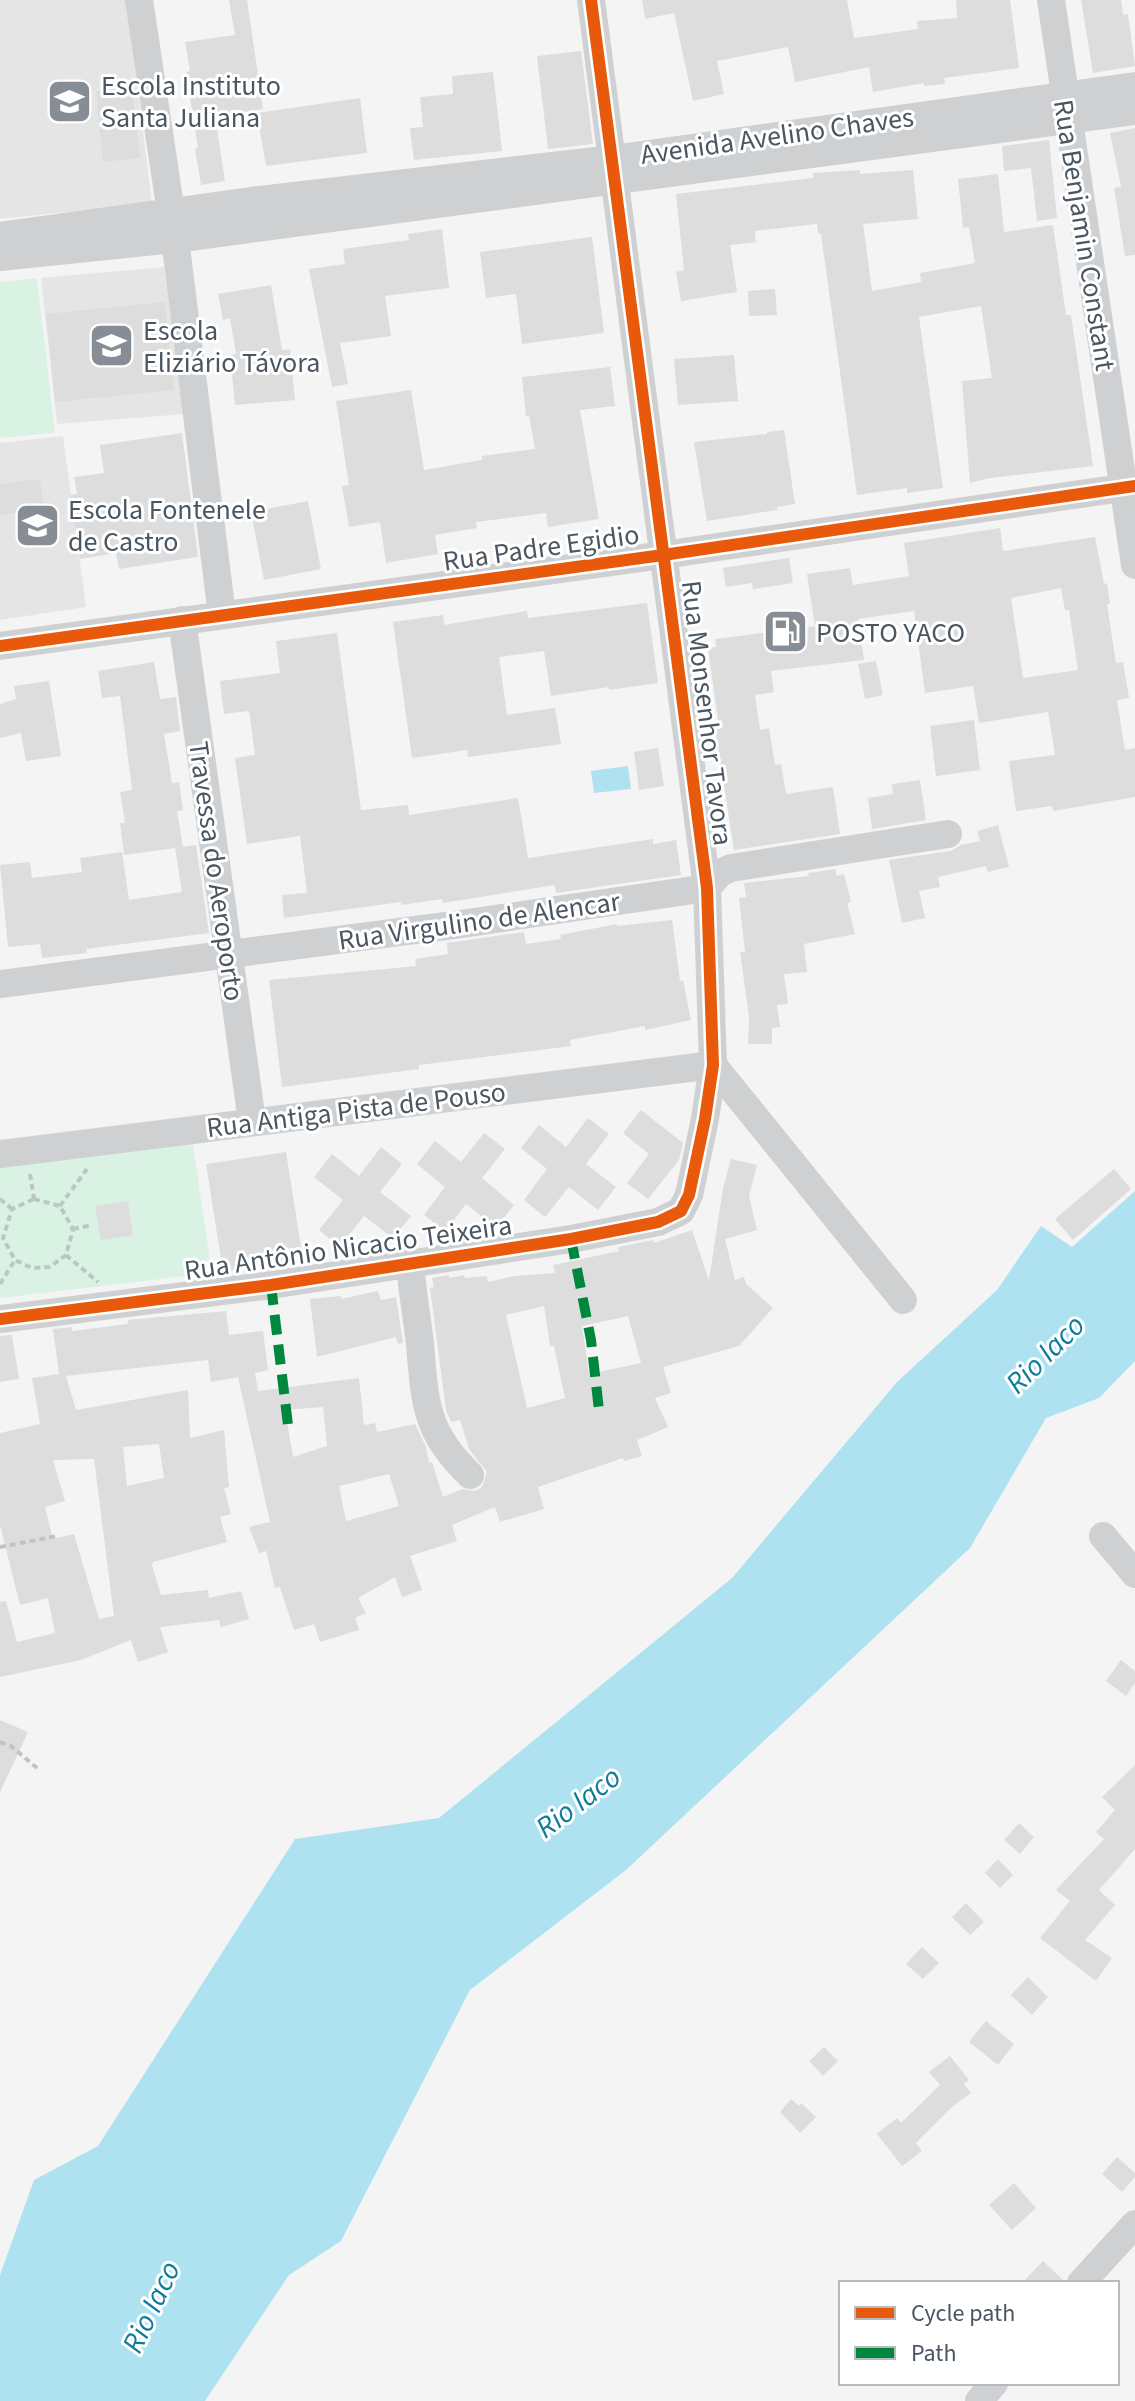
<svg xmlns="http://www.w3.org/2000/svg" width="1135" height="2401" font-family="'Source Sans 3',sans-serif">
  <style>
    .education { fill: #e6e5e6 }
    .green { fill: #d9f2e3 }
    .water { fill: #aee2f0 }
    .building { fill: #ddddde; fill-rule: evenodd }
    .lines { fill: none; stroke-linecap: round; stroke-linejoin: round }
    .path { stroke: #bcc7c4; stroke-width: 4; stroke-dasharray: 6 4; stroke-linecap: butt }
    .minor { stroke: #ced0d2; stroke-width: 28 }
    .quiet { stroke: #00873e; stroke-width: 10; stroke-dasharray: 20 10; stroke-linecap: butt }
    .cycleway-casing { stroke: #fff; stroke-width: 17 }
    .cycleway { stroke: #e8590c; stroke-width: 12 }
    .labels { text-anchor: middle; stroke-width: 6; stroke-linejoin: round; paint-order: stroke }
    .poi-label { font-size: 28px; fill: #4a5661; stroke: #fff; text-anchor: start }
    .street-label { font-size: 28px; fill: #4a5661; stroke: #fff }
    .water-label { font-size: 30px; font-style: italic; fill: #0c7c9b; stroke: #fff }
  </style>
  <rect width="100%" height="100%" fill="#f4f4f4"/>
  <g class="education">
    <path d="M0,0H127L152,203L0,219Z"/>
    <path d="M164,267L185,414L57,424L41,278Z"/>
    <path d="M63,436L86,607L0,620V443Z"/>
  </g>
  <g class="green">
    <path d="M37,278L55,433L0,438V282Z"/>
    <path d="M192,1139L212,1273L0,1298V1167Z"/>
  </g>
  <g class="water">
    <path d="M628,766L631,789L594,793L591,771Z"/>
    <path d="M1135,1191V1361L1099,1398L1046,1418L970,1548L626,1870L470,1990L341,2241L289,2275L205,2401H0V2275L34,2180L98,2146L295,1839L439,1818L732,1578L897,1382L997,1290L1041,1226L1072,1247Z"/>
  </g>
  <g class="building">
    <path d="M229,0H247L263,109L215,117L225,181L201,185L195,149L198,148L186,72L190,71L185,42L235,35Z"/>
    <path d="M642,0H847L854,38L918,29L917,21L957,18L956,0H1010L1019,68L944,78L945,84L924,86V83L873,92L869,67L795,82L788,47L717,61L724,94L693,101L674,13L645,19Z"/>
    <path d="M1081,0H1121L1123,15L1128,14L1135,66L1093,73Z"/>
    <path d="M581,51L593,144L548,149L537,56Z"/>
    <path d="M493,72L502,151L414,160L410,128L423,127L420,97L453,94L452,76Z"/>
    <path d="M132,87L140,158L103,162L96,91Z"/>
    <path d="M360,98L367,153L266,166L257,113Z"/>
    <path d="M1135,128V255L1125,256L1114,188L1121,187L1110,133Z"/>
    <path d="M1049,140L1057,218L1037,221L1031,168L1004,171L1002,146Z"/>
    <path d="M860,170V174L913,170L918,219L863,224L872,291L921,282L920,273L975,263L969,227L963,228L958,179L998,174L1004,232L1053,225L1066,315H1071L1093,466L990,478L970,483L962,381L992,378L981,306L919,317L943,488L907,493V488L857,495L821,234H818L817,224L755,231L756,242L730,245L737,292L681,301L676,272L684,270L676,194L813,178V173Z"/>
    <path d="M442,229L449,288L385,296L391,336L340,343L348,384L332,387L309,269L345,264L343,249L409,240L408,234Z"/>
    <path d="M592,237L604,333L522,344L516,294L486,298L480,252Z"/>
    <path d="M271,285L282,350L290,349L295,400L235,405L230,355L236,354L230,318L223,320L218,294Z"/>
    <path d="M775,289L777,315L749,316L748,291Z"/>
    <path d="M165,302L174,390L55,402L46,314Z"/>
    <path d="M734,355L738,401L678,405L674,359Z"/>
    <path d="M610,367L615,406L580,410L599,519L548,527L546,513L476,522L477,528L435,535L438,554L386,563L380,522L349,527L342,486L349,485L336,401L411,390L424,470L482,460V456L535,449L529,416H526L522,377Z"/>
    <path d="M784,430L795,504L777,507V510L707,521L694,442L767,434V432Z"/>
    <path d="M182,433L198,557L119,569L116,553L80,559L70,495L77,494L74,477L104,473L100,445Z"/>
    <path d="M40,479L44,510L0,515V484Z"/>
    <path d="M308,501L321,569L264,580L251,512Z"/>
    <path d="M1000,528L1003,551L1095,537L1104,584L1107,583L1110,604H1107L1116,663L1123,662L1129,698L1117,700L1125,750L1135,748V797L1053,811L1052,806L1016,811L1009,761L1055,755L1048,712L979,723L973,686L925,693L914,611L858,619L864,660L771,671L774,692L755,695L760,730L769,728L775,765L781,764L786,794L833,787L840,834L734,850L715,728L719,727L708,648L716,647L715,639L815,626L807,574L850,568L853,585L909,576L904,543ZM1061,588L1065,610H1069L1078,670L1023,678L1011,598Z"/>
    <path d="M789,558L793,583L753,589L752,583L726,587L723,568Z"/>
    <path d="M647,603L658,683L609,690V687L551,696L544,651L499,657L507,715L555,708L561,744L468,757L467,750L412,758L393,622L443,615L444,625L527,611L528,618Z"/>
    <path d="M337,633L361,810L408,805L409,815L518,798L528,858L653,839V844L676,840L681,875L556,893L555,885L443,903L442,899L401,905V902L284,918L282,895L307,893L300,836L247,844L235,758L255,755L249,711L224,714L220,681L280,673L276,641Z"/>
    <path d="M876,661L883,695L865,699L858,664Z"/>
    <path d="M154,662L160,699L176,697L180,731L164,734L172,783L179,782L183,810L177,811L183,847L124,855L120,823H125L120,792L132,790L120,696L102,698L98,671Z"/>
    <path d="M49,681L61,756L26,761L21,733L0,738V704L16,699L14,686Z"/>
    <path d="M974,720L980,770L936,776L930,726Z"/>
    <path d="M658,748L664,786L639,790L634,752Z"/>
    <path d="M920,780L926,820L872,829L868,798L893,794L892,784Z"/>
    <path d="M998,825L1009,867L988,872L986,866L938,877L940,887L919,891L925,918L902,923L889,860L951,851L961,845L980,841L977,831Z"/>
    <path d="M196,845L209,933L86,949L87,953L42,958L40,944L8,947L0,865L30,862L32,878L82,872L80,858L122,852L129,900L182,892L175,848Z"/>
    <path d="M835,869L837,876L844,874L851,902L847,903L855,934L804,944L807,972L784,974L788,1004L777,1005L780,1027L772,1028V1044H748L749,1017L740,952H745L739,898L746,897L744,883L809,876L808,873Z"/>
    <path d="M672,920L680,981L683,980L691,1020L645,1030V1026L570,1040L571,1046L419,1065V1069L282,1087L269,980L416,966L415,959L448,954L447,943L524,932L526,944L561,939L560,935L617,924V926Z"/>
    <path d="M641,1110L683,1143L679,1160L648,1199L627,1183L649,1154L623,1133Z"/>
    <path d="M588,1118L609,1134L586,1164L616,1187L598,1210L569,1187L545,1217L524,1200L547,1169L521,1148L539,1125L566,1147Z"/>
    <path d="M484,1133L505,1149L482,1178L514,1205L496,1228L466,1204L445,1231L424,1215L445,1187L417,1164L435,1141L461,1162Z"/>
    <path d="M381,1147L402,1164L380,1192L411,1216L393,1238L364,1216L340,1247L319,1230L343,1200L314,1177L332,1154L359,1176Z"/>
    <path d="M286,1152L303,1259L223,1272L206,1164Z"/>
    <path d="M731,1159L757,1165L749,1196L757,1230L725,1239L735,1280L744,1277L746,1284L773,1308L739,1346L663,1367L671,1393L655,1398L668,1427L637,1440L642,1456L624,1461L623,1458L538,1487L544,1509L500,1522L495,1507L452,1525L457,1541L410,1556L422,1590L402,1597L395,1577L358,1598L366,1613L355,1618L359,1630L320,1642L314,1624L294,1630L280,1587L275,1588L266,1551L259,1553L249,1527L270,1522L238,1377L211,1382L208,1360L66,1376L76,1410L188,1390L190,1438L224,1430L229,1487L224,1488L231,1514L220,1517L227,1542L153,1562L152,1565L161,1595L208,1590L209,1598L241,1591L249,1619L221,1627L219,1620L160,1627L168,1652L138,1662L131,1640L81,1660L0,1677V1602L6,1601L17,1642L55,1633L48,1598L20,1605L0,1525V1433L40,1424L32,1378L59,1374L53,1329L72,1327V1331L128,1324V1320L226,1311L229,1335L263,1331L268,1370L255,1373L258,1391L359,1378L364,1425L375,1423L377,1432L415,1424L426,1447L429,1463L432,1462L443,1497L462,1489L475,1491L482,1487L487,1472L469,1449L460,1420L451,1422L446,1410L430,1288L434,1287L432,1278L449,1275V1278L464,1275L465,1278L487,1276L488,1282L514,1276L555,1273L553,1265L619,1251L618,1247L653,1240L654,1243L692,1230L709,1280L723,1188ZM544,1306L550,1346H554L565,1398L527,1408L506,1315ZM628,1316L641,1363L589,1374L582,1326ZM323,1407L327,1446L293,1457L285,1410ZM159,1444L164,1478L127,1486L123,1447ZM94,1459L114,1616L99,1619L74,1534L53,1539L45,1507L65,1501L53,1460ZM389,1474L399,1506L346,1521L339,1486Z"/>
    <path d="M1114,1169L1131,1189L1073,1240L1055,1219Z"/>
    <path d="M128,1201L133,1235L101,1240L95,1206Z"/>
    <path d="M378,1291L381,1300L396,1297L403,1343L398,1344L396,1337L317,1357L310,1299L341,1296V1299Z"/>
    <path d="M12,1335L19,1379L0,1382V1336Z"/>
    <path d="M1121,1660L1135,1671V1683L1126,1696L1106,1681Z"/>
    <path d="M0,1720L28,1732L0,1792Z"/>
    <path d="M1135,1765V1849L1099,1890L1115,1905L1085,1940L1112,1958L1096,1981L1040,1938L1070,1901L1056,1890L1104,1839L1096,1832L1115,1810L1102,1797Z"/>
    <path d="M1019,1823L1034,1837L1020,1854L1004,1840Z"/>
    <path d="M998,1859L1013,1875L1000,1888L985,1873Z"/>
    <path d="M966,1903L984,1922L970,1935L952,1917Z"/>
    <path d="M922,1947L939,1963L923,1979L906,1964Z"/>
    <path d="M1028,1977L1048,1997L1032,2015L1011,1995Z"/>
    <path d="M986,2021L1014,2044L998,2065L969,2042Z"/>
    <path d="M824,2047L838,2061L823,2076L809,2061Z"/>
    <path d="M950,2056L969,2080L964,2084L971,2093L953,2106L916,2143L922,2151L902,2166L877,2134L897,2118L901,2123L940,2085L929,2072Z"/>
    <path d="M791,2099L799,2106L801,2103L816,2117L800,2133L780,2112Z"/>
    <path d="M1117,2157L1135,2173V2177L1122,2192L1102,2174Z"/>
    <path d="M1014,2183L1036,2208L1012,2230L989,2205Z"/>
    <path d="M1043,2261L1064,2281V2283H1022Z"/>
  </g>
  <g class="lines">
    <g class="path">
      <path d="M30,1174L34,1199"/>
      <path d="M0,1199L12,1209"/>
      <path d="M34,1199L60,1206L73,1229L66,1255L50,1267L32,1268L15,1260L3,1238L12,1209Z"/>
      <path d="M60,1206L87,1169"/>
      <path d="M73,1229L92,1225"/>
      <path d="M66,1255L98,1282"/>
      <path d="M0,1284L15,1260"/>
      <path d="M0,1547L57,1536"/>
      <path d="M0,1742L11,1746L37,1768"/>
    </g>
    <g class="minor">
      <path d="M139,0L175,239L222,615"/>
      <path d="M1051,0L1135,565"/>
      <path d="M0,236L251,201L613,159L1135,86"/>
      <path d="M0,257L175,239L1135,111"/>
      <path d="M182,620L252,1121"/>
      <path d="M0,646L663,555L1135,486"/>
      <path d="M0,984L461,924L707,888L720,873L731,868L948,834"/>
      <path d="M0,1154L713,1065L903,1300"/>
      <path d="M410,1263C412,1291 417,1317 420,1344C425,1403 425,1432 470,1475"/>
      <path d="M0,1319L271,1285L571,1239L658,1222L681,1211L689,1195L705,1119L713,1065L707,888L591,0"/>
      <path d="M1103,1536L1135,1574"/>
      <path d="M1081,2283L1135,2224"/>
      <path d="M979,2401L994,2383"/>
    </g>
    <g class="quiet">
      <path d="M571,1239L591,1340L599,1410"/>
      <path d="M271,1285L288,1425"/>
    </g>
    <defs>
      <g id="cycleway">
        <path d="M0,646L663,555L1135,486"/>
        <path d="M0,1319L271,1285L571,1239L658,1222L681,1211L689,1195L705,1119L713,1065L707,888L591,0"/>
      </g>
    </defs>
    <use href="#cycleway" class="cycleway-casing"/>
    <use href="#cycleway" class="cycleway"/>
  </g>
  <defs>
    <symbol id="school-square" viewBox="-11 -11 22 22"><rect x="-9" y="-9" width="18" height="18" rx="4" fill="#868d94" stroke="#fff"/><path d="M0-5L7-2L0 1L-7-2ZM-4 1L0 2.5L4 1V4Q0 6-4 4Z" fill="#fff"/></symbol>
    <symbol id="fuel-square" viewBox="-11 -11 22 22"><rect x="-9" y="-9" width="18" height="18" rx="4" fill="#868d94" stroke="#fff"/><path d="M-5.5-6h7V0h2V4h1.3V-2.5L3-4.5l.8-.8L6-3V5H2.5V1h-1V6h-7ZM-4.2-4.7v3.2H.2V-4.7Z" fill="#fff"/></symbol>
  </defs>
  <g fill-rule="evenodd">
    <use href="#school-square" x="44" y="76" width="51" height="51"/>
    <use href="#school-square" x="86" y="320" width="51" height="51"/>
    <use href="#school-square" x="12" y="500" width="51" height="51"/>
    <use href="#fuel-square" x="760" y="606" width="51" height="51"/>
  </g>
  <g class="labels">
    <g class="poi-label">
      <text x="101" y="95">Escola Instituto<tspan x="101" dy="32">Santa Juliana</tspan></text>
      <text x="143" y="340">Escola<tspan x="143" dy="32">Eliziário Távora</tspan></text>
      <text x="68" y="519">Escola Fontenele<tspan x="68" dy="32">de Castro</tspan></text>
      <text x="816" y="642">POSTO YACO</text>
    </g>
    <g class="street-label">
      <text transform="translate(777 135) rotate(-8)" y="10">Avenida Avelino Chaves</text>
      <text transform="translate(1085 235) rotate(81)" y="10">Rua Benjamin Constant</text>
      <text transform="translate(541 547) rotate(-8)" y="10">Rua Padre Egidio</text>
      <text transform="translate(708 713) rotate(83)" y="10">Rua Monsenhor Tavora</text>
      <text transform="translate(217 871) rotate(82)" y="10">Travessa do Aeroporto</text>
      <text transform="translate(479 920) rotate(-8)" y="10">Rua Virgulino de Alencar</text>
      <text transform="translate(356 1109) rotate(-7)" y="10">Rua Antiga Pista de Pouso</text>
      <text transform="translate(348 1247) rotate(-8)" y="10">Rua Antônio Nicacio Teixeira</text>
    </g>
    <g class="water-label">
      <text transform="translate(1045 1354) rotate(-45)" y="10">Rio Iaco</text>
      <text transform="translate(578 1802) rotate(-37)" y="10">Rio Iaco</text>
      <text transform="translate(151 2307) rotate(-65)" y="10">Rio Iaco</text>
    </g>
  </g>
  <rect x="839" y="2281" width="280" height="104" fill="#ffffff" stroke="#b7bbc0" stroke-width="2"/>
  <rect x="855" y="2307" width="40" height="12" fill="#e8590c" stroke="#b7bbc0" stroke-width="2"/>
  <text x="911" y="2321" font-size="24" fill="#4a5661">Cycle path</text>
  <rect x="855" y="2347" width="40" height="12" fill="#00873e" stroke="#b7bbc0" stroke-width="2"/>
  <text x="911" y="2361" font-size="24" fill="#4a5661">Path</text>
</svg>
